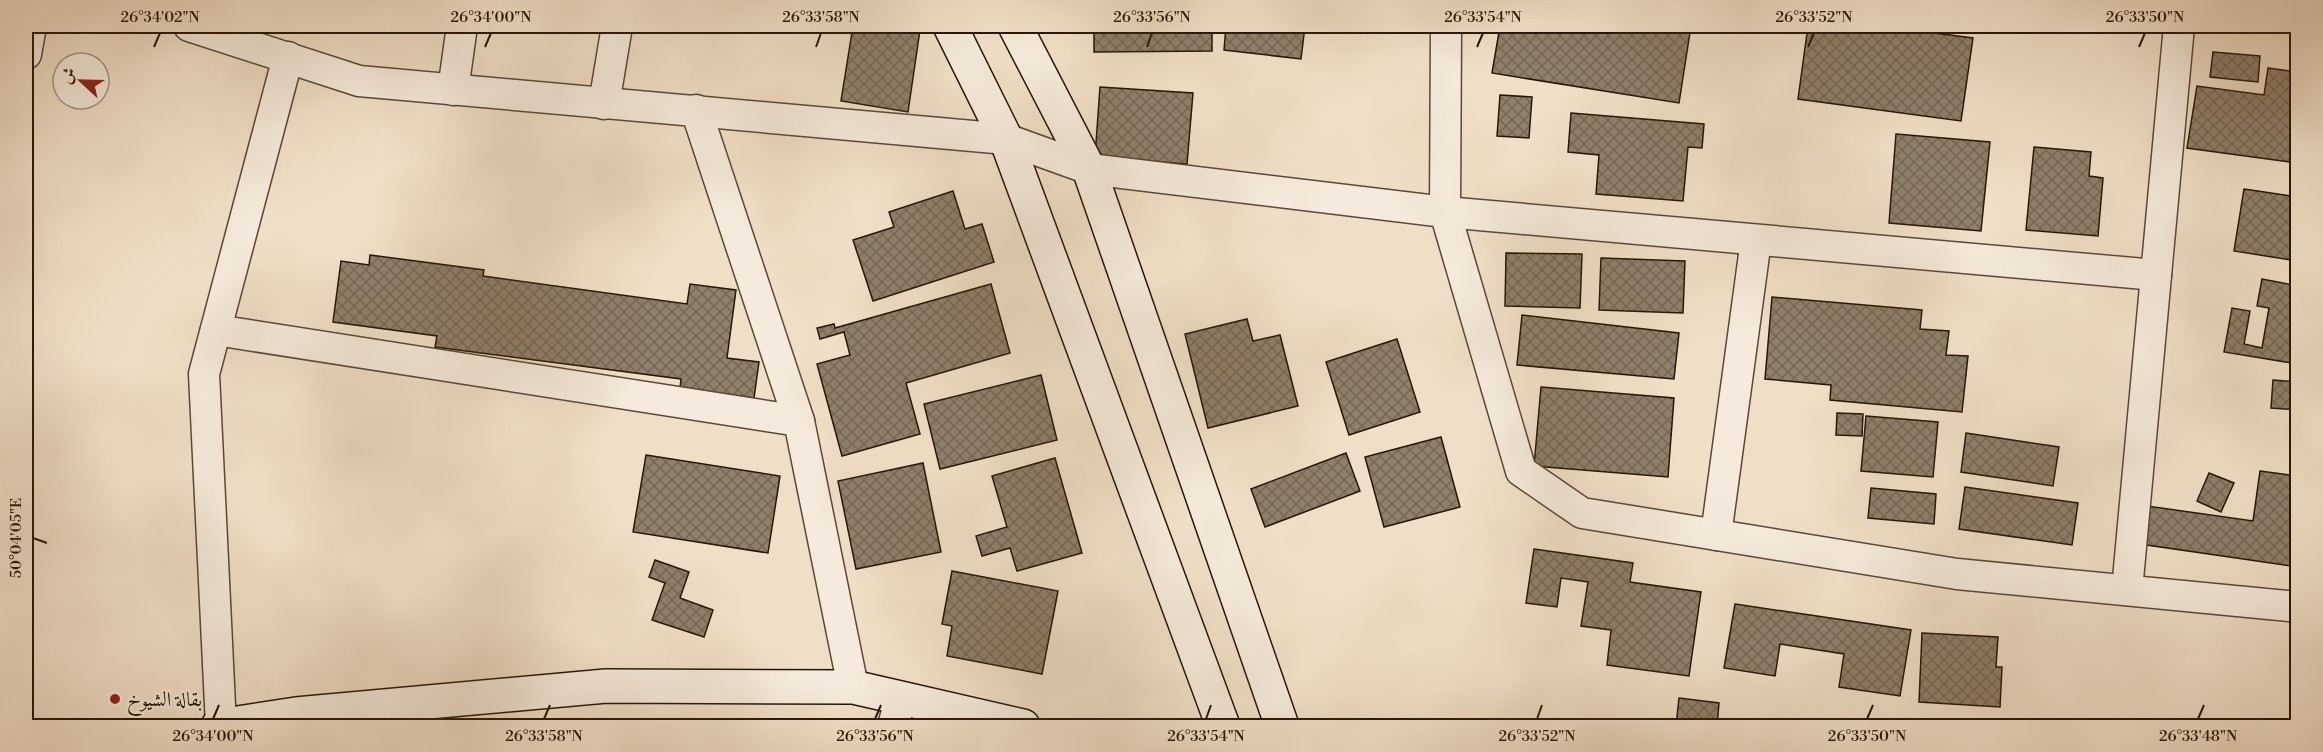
<svg xmlns="http://www.w3.org/2000/svg" width="2323" height="752" font-family="'Libre Bodoni',Amiri,serif">
  <style>
    .building { fill: url(#building-cross-hatch); stroke: #261708; stroke-width: 1.5 }
    .lines { fill: none; stroke-linecap: round; stroke-linejoin: round }
    .street-casing { stroke: #584938; stroke-width: 33 }
    .secondary-casing { stroke: #261708; stroke-width: 36 }
    .street { stroke: #f5eadb; stroke-width: 30 }
    .secondary { stroke: #f5eadb; stroke-width: 33 }
    .ticks { fill: none; stroke: #261708; stroke-width: 2 }
    .poi-dot { fill: #8f2418; stroke: #f5eadb; stroke-width: 2 }
    .labels { text-anchor: middle; stroke-width: 4.5; stroke-linejoin: round; paint-order: stroke }
    .poi-label { font-size: 20px; fill: #261708; stroke: #f5eadb; text-anchor: start }
    .neatline { fill: none; stroke: #261708; stroke-width: 2 }
    .ticks-label { font-size: 15px; text-anchor: middle; fill: #261708 }
  </style>
  <defs>
    <pattern id="building-cross-hatch" width="8" height="8" patternUnits="userSpaceOnUse" patternTransform="scale(1.5)"><rect width="8" height="8" fill="#8f7f6b"/><path d="M0 0l8 8M0 8l8-8" fill="none" stroke="#756756"/></pattern>
  </defs>
  <rect width="100%" height="100%" fill="#f0dfc7"/>
  <filter id="stains"><feTurbulence type="fractalNoise" baseFrequency=".00333" numOctaves="4"/><feColorMatrix values="0 0 0 0 .2 0 0 0 0 .09 0 0 0 0 .02 0 0 0 .5 -.17"/></filter>
  <radialGradient id="worn" r=".72"><stop offset=".6" stop-color="#630" stop-opacity="0"/><stop offset="1" stop-color="#630" stop-opacity=".3"/></radialGradient>
  <g class="building">
    <path d="M853,26H894L920,30L908,112L841,101Z"/>
    <path d="M1094,26H1212V51L1094,52Z"/>
    <path d="M1226,26H1305L1301,59L1224,50Z"/>
    <path d="M1500,26H1691L1679,103L1492,73Z"/>
    <path d="M1808,26H1879L1973,38L1961,121L1798,99Z"/>
    <path d="M2213,52L2260,56L2258,82L2210,77Z"/>
    <path d="M2268,68L2298,72V125L2290,162L2187,148L2197,86L2264,95Z"/>
    <path d="M1100,87L1193,93L1187,164L1095,157Z"/>
    <path d="M1500,95L1532,97L1529,138L1497,136Z"/>
    <path d="M1571,113L1704,124L1702,148L1688,147L1683,201L1596,194L1599,155L1568,152Z"/>
    <path d="M1896,134L1990,142L1981,231L1889,223Z"/>
    <path d="M2034,147L2091,152L2089,176L2103,178L2098,236L2026,230Z"/>
    <path d="M2244,189L2298,197V261L2234,251Z"/>
    <path d="M953,191L965,229L982,224L994,262L873,301L853,240L894,227L889,212Z"/>
    <path d="M1506,253L1582,254L1580,308L1505,306Z"/>
    <path d="M370,255L484,270L483,276L687,304L690,284L736,290L727,358L759,362L754,398L680,388L681,379L435,347L437,336L333,322L341,261L369,265Z"/>
    <path d="M1601,258L1685,261L1683,313L1599,310Z"/>
    <path d="M2262,279L2298,286V364L2224,352L2232,308L2250,311L2244,344L2262,348L2269,308L2257,306Z"/>
    <path d="M991,284L1010,353L906,383L920,434L842,456L817,364L850,355L844,332L820,339L817,328L834,324L835,328Z"/>
    <path d="M1772,297L1922,310L1920,329L1949,331L1946,355L1968,356L1962,412L1830,400L1831,385L1765,379Z"/>
    <path d="M1522,315L1679,333L1674,379L1517,365Z"/>
    <path d="M1247,319L1253,341L1280,335L1298,406L1208,428L1185,334Z"/>
    <path d="M1397,339L1420,412L1349,435L1326,362Z"/>
    <path d="M1041,375L1057,440L940,469L924,404Z"/>
    <path d="M2273,380L2298,382V410L2271,408Z"/>
    <path d="M1541,387L1674,398L1668,477L1534,466Z"/>
    <path d="M1837,413L1863,414L1862,436L1836,435Z"/>
    <path d="M1866,416L1938,422L1933,477L1861,471Z"/>
    <path d="M1966,433L2059,447L2053,486L1961,472Z"/>
    <path d="M1441,437L1460,507L1384,527L1365,457Z"/>
    <path d="M1346,453L1360,491L1265,527L1251,489Z"/>
    <path d="M646,455L780,476L768,553L633,532Z"/>
    <path d="M1055,458L1082,553L1017,571L1010,548L982,556L976,536L1007,527L992,476Z"/>
    <path d="M923,463L941,552L856,569L838,481Z"/>
    <path d="M2260,471L2298,476V567L2140,544V505L2253,521Z"/>
    <path d="M2209,473L2234,483L2221,512L2197,501Z"/>
    <path d="M1965,487L2078,503L2072,545L1959,529Z"/>
    <path d="M1871,488L1936,494L1934,524L1868,518Z"/>
    <path d="M1534,549L1633,563L1630,582L1701,592L1689,676L1607,665L1611,630L1581,626L1588,582L1561,578L1557,607L1526,603Z"/>
    <path d="M655,560L689,572L680,598L713,610L704,637L652,620L665,583L649,577Z"/>
    <path d="M952,571L1058,591L1042,674L947,656L952,626L942,624Z"/>
    <path d="M1735,604L1911,630L1900,696L1839,687L1844,654L1780,644L1775,676L1724,668Z"/>
    <path d="M1922,633L1998,637L1996,667H2002L2000,707L1919,702Z"/>
    <path d="M1679,698L1719,703L1717,726H1676Z"/>
    <path d="M1907,720L1960,726H1906Z"/>
  </g>
  <g class="lines">
    <defs>
      <g id="street">
        <path d="M189,26L359,81L1006,139L1089,169L1445,212L2156,275"/>
        <path d="M1446,26L1445,212L1521,471L1582,513L1957,574L2298,607"/>
        <path d="M26,54L31,26"/>
        <path d="M453,90L462,26"/>
        <path d="M604,104L617,26"/>
        <path d="M696,110L799,421L853,687"/>
        <path d="M216,330L799,421"/>
        <path d="M1716,535L1756,240"/>
        <path d="M2127,590L2179,26"/>
        <path d="M221,726L204,374L288,57"/>
        <path d="M893,726L901,697"/>
      </g>
      <g id="secondary">
        <path d="M950,26L1006,139L1223,726"/>
        <path d="M1015,26L1089,169L1282,726"/>
        <path d="M218,726L296,714L606,686L853,687L1023,726"/>
      </g>
    </defs>
    <use href="#street" class="street-casing"/>
    <use href="#secondary" class="secondary-casing"/>
    <use href="#street" class="street"/>
    <use href="#secondary" class="secondary"/>
  </g>
  <path class="ticks" d="M154,47L160,33M485,47L491,33M816,47L821,33M1147,47L1152,33M1477,47L1483,33M1808,47L1814,33M2139,47L2145,33M33,538L47,543M213,719L219,705M544,719L550,705M875,719L881,705M1206,719L1211,705M1537,719L1542,705M1867,719L1873,705M2198,719L2204,705"/>
  <circle class="poi-dot" cx="115" cy="699" r="6"/>
  <g class="labels">
    <g class="poi-label">
      <text x="127" y="706">بقالة الشيوخ</text>
    </g>
  </g>
  <rect width="2323" height="752" fill="none" stroke="#f0dfc7" stroke-width="66"/>
  <g transform="translate(81 81) rotate(292)"><circle r="28" fill="#f5eadb" stroke="#a29687" stroke-width="1.5"/>
  <path d="M0-4.5L10 22L0 15L-10 22Z" fill="#8f2418"/>
  <text y="-9" font-size="16" font-weight="bold" text-anchor="middle" fill="#261708">ش</text>
  </g>
  <rect x="33" y="33" width="2257" height="686" class="neatline"/>
  <g class="ticks-label">
    <text x="160" y="22">26°34'02"N</text>
    <text x="491" y="22">26°34'00"N</text>
    <text x="821" y="22">26°33'58"N</text>
    <text x="1152" y="22">26°33'56"N</text>
    <text x="1483" y="22">26°33'54"N</text>
    <text x="1814" y="22">26°33'52"N</text>
    <text x="2145" y="22">26°33'50"N</text>
    <text transform="translate(16 538) rotate(-90)" y="5">50°04'05"E</text>
    <text x="213" y="741">26°34'00"N</text>
    <text x="544" y="741">26°33'58"N</text>
    <text x="875" y="741">26°33'56"N</text>
    <text x="1206" y="741">26°33'54"N</text>
    <text x="1537" y="741">26°33'52"N</text>
    <text x="1867" y="741">26°33'50"N</text>
    <text x="2198" y="741">26°33'48"N</text>
  </g>
  <rect width="100%" height="100%" filter="url(#stains)"/>
  <rect width="100%" height="100%" fill="url(#worn)"/>
</svg>
